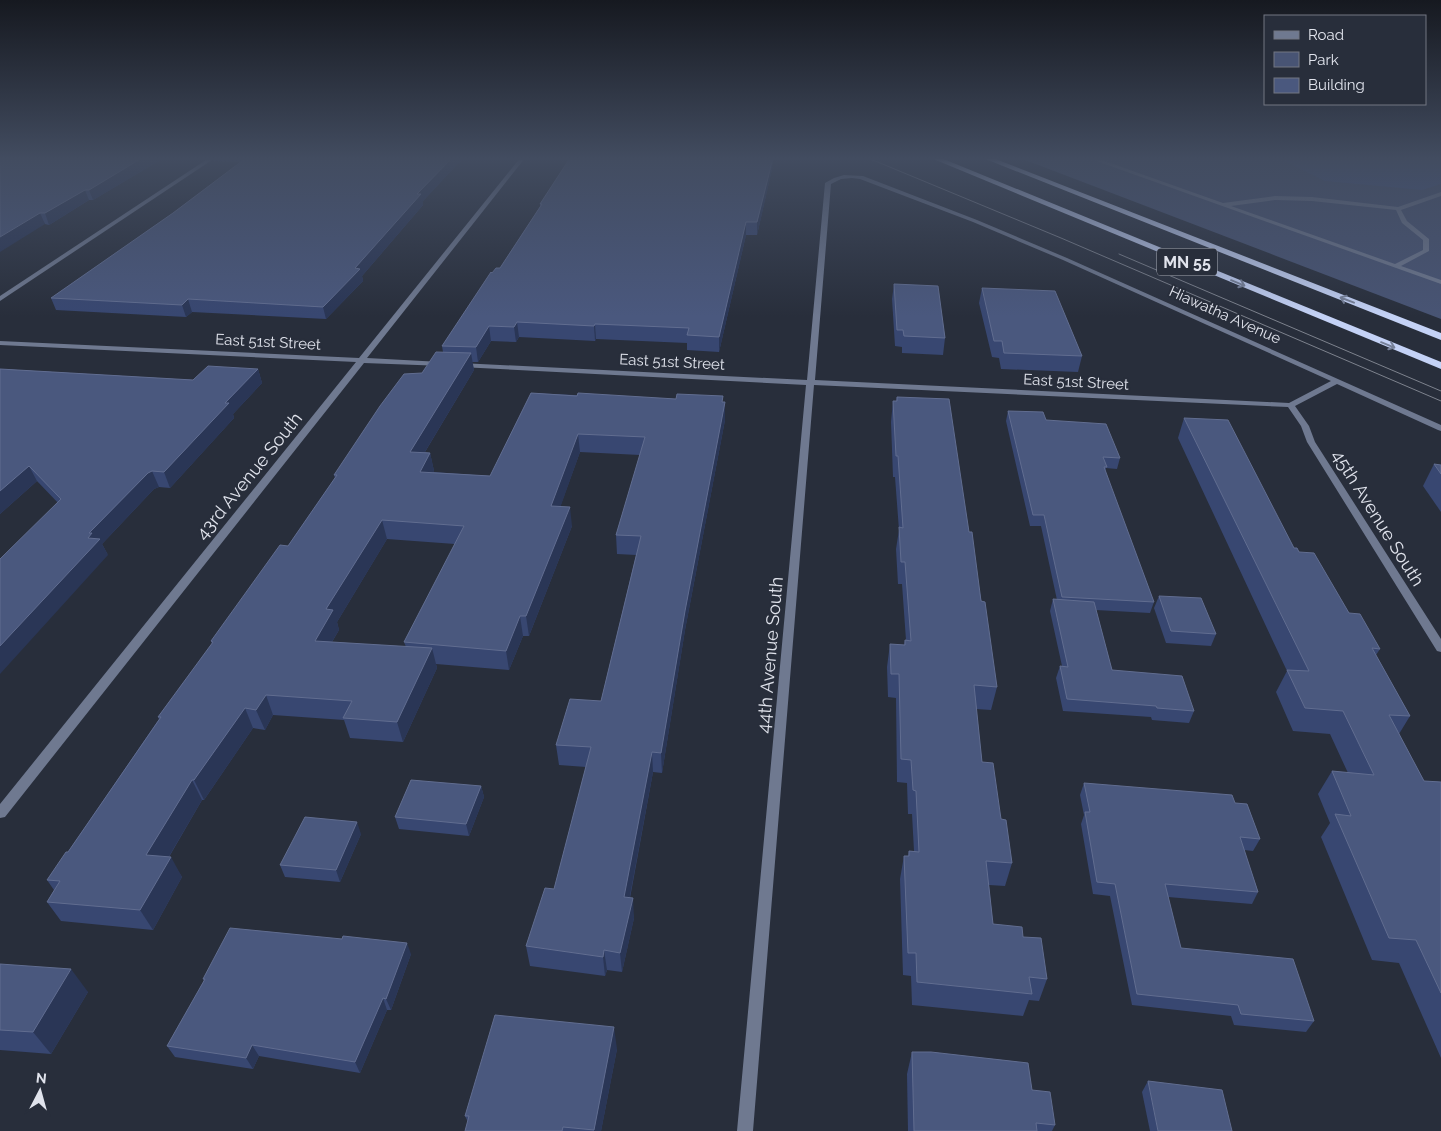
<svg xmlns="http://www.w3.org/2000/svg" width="1441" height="1131" font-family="Raleway,sans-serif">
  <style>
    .green { fill: #485474 }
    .forest { fill: #465889 }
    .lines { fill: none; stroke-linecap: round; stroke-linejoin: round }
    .minor { fill: #6f7990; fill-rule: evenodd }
    .tertiary { fill: #6f7990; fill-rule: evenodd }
    .trunk { fill: #c4d2f6; fill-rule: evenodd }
    .tram { stroke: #7d828d; stroke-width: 1 }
    .wall { fill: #384771; fill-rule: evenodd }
    .shaded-wall { fill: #2a3656 }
    .building { fill: #4a587e; stroke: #616d90 }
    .oneway { stroke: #768098 }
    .labels { text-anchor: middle; stroke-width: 4; stroke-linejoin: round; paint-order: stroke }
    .far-street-label { font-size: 15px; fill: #e0e3ec; stroke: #282e3b }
    .shield { fill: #282e3b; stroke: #a9adb7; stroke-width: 1 }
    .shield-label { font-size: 16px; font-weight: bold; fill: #e0e3ec }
    .street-label { font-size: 18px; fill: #e0e3ec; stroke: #282e3b }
  </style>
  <rect width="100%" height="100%" fill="#282e3b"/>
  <path class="green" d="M1020,158H1441V319Z"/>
  <path class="forest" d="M1278,158H1441V184L1422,190L1325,181Z"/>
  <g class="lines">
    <g class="minor">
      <path d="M520,158H525L367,358L441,362L445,364L444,366L364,363L5,817L0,818V804L356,362L0,345V341L359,358Z"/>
      <path d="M1088,158H1096L1223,203L1275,196L1312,197L1398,207L1441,192V196L1401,210L1407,221L1429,239V251L1401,266L1441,280V284ZM1275,200L1312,201L1396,210L1402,223L1423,240V250L1395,264L1231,206Z"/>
      <path d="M844,175L863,176L977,220L1067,258L1441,425V431L1438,430L1337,384L1295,406L1309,426L1315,442L1441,639V652L1437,651L1307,442L1301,426L1288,407L814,385L753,1131H737L806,385L460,367L456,365L460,363L807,380L825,183L834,178ZM852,178L860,179L973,222L1063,260L1331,381L1289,403L815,380L831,184L841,179Z"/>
    </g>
    <path class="tertiary" d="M209,158H215L0,301V296Z"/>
    <g class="trunk">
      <path d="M931,158H941L1441,362V369Z"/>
      <path d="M983,158H993L1441,333V340Z"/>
    </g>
    <g class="tram">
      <path d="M868,158L1061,238L1441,401"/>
      <path d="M1119,254L1441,391"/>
    </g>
  </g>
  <g class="wall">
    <path d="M0,158H205L202,160L162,159L93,200H89L49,225L45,224Z"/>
    <path d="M213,158H463L423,201V205L362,276L363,281L326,319L192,312L186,317L56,310L51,298L173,213L241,162L214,161Z"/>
    <path d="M566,158H773L772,169L757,235H746L719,352L687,350V343L596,339L595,341L519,337L516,342L491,341L478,362H472L474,370L425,452L430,453L434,471L433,472L490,476L531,393L725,402V420L685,630L662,773L653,772L630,898L634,918L622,972L607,970L605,976L530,966L526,946L554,889L586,767L559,765L556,745L601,701L636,555L617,554L616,535L640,455L580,452L560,507L572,526L529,636H523L509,670L436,664L437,668L403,742L350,738L344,720L273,715L265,730L253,728L204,800H202L169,857L182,877L153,930L61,921L47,902L54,890L47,880L68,852L159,719L158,717L212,644L211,641L288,546L335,478L334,475L422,373L443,352L442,346L492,273L500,268L540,207V204L570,159ZM387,539L455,544L404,642L406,647L332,642L339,630L337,622Z"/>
    <path d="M894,284L945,338L943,355L902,353V347L895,346L892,299Z"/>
    <path d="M982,288L1082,356L1078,372L1001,369L999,358L992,357L979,303Z"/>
    <path d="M0,369L193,380L258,369L262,383L233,414L234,418L170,488L159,487L154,489L102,544L108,555L37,481L0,514Z"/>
    <path d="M897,397L969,532L997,687L991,710L976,709L982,762L1001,819L1012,863L1005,886L989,885L993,924L1023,937L1047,979L1039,1001L1029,1000L1023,1016L912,1005L911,976L903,975L900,879L904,856H908L909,851H914L912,814H908L907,783L897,782L896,698L888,697L887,667L890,644L904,645L905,640H906L902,584H898L896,549L899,530L895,477H893L891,422L893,401H896Z"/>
    <path d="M1008,411L1046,420L1120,458L1117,469L1106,468L1105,472L1154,602L1150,613L1096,610L1112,670L1194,711L1189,723L1152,720L1151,717L1063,711L1056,678L1060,666H1062L1050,611L1053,599L1057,600L1041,526H1030L1006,421Z"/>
    <path d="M1184,418L1294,548L1299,552L1349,613L1380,649L1376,655L1410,716L1399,734L1424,781L1441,782V1058L1399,963L1372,960L1321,837L1330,823L1318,794L1332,771L1348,773L1330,734L1293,731L1276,692L1287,671L1178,438Z"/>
    <path d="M1434,464L1441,465V512L1423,486Z"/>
    <path d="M1159,596L1216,634L1211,646L1166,643L1154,608Z"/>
    <path d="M1084,783L1235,803L1260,839L1253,851L1244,850L1258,892L1252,904L1168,897L1181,948L1314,1021L1306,1032L1234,1025L1231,1016L1132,1005L1110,896L1093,894L1081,824L1084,815L1080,795Z"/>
    <path d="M481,786L484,797L469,836L399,829L395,817Z"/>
    <path d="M361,834L340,882L285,877L280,865Z"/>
    <path d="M411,954L391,1010H387L360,1073L259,1056L253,1069L175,1057L167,1046L204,981L203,979Z"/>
    <path d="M0,964L88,992L51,1054L0,1050Z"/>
    <path d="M617,1049L601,1131H465L468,1122L465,1116Z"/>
    <path d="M912,1052L1032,1090L1055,1125L1052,1131H908L907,1074Z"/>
    <path d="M1148,1081L1232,1131H1150L1142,1092Z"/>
  </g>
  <g class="shaded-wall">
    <path d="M142,158L162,159L93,200L89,190Z"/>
    <path d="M452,158H463L423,201V205L362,276L363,281L326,319L323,307L417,194Z"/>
    <path d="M773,158L772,169L757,235V222Z"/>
    <path d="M85,190L89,200L49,225L45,213Z"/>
    <path d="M40,213L45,224L0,252V237Z"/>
    <path d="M746,222V235L719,352V337Z"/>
    <path d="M188,299L192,312L186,317L182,305Z"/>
    <path d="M517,322L519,337L516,342L514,327Z"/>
    <path d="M595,324L596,339L595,341L594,326Z"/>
    <path d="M489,326L491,341L478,362L476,347Z"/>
    <path d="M471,353L474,370L414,470L410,452Z"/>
    <path d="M258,369L262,383L233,414L234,418L170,488L164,472L225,403Z"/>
    <path d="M725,402V420L685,630L662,773L661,753L685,611Z"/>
    <path d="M578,434L580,452L554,525L551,506Z"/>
    <path d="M430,453L434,471L424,490L420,472Z"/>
    <path d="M29,466L37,481L0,514V491Z"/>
    <path d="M152,471L159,487L154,489L102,544L108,555L0,674V646L88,538L89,533L148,473Z"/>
    <path d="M570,507L572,526L529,636L526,616Z"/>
    <path d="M382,520L387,539L337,622L339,630L321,660L315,641L326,609Z"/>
    <path d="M520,616L523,636L509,670L506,651Z"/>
    <path d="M432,648L437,668L403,742L397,722Z"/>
    <path d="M266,695L273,715L265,730L256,710Z"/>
    <path d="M245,708L253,728L204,800L194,780Z"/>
    <path d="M652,752L653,772L626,917L624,897Z"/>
    <path d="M192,780L202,800L158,875L146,855Z"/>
    <path d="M481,786L484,797L469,836L466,824Z"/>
    <path d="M357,822L361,834L340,882L336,870Z"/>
    <path d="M171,857L182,877L153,930L140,910Z"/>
    <path d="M633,898L634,918L622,972L620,953Z"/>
    <path d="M407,943L411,954L391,1010L386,999Z"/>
    <path d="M604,950L607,970L605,976L603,957Z"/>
    <path d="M71,969L88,992L51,1054L33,1032Z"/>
    <path d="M383,998L387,1010L360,1073L355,1062Z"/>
    <path d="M614,1027L617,1049L601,1131H594Z"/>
    <path d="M252,1045L259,1056L253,1069L246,1058Z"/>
  </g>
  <g class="building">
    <path d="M0,158H142L89,190H85L45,213H40L0,237Z"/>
    <path d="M246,158H452L417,194H421L355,268L360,269L323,307L188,299L182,305L51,298L173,213Z"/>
    <path d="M570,158H773L757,222H746L719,337L687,335L689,328L595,324L594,326L517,322L514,327L489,326L476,347L442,346L491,272L492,273L496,268H500L542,204H540Z"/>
    <path d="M894,284L938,286L945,338L904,336L903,330H897Z"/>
    <path d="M982,288L1055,291L1082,356L1004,353L1002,341H994Z"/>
    <path d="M436,352L471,353L410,452L430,453L420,472L490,476L531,393L577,396L578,393L676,399L677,394L723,396L722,402H725L685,611L661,753L652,752L624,897L633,898L620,953L604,950L603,957L526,946L545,888L554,889L591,747L556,745L570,699L601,701L641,536L616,535L645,437L578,434L551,506L570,507L526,616H520L506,651L404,642L464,526L382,520L326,609L333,610L315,641L432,648L397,722L343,718L352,701L266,695L256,710L245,708L194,780H192L146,855L171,857L140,910L47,902L60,881L47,880L66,852H68L161,717H158L213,642L211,641L280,545L288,546L337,475H334L380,406L404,374L422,373Z"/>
    <path d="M208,366L258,369L225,403H229L164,472L152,471L148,473L89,533H92L88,538L100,539L0,646V559L61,499L29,466L0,491V369L193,380Z"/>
    <path d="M897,397L949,399L969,532H972L981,601L985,602L997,687L974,685L982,762L993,763L1001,819L1006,820L1012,863L986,861L993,924L1022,927L1023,937L1041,938L1047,979L1029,977L1032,994L917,982L916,953H908L904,856H909V851L919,852L916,791L913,790L911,760L901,759L899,674H891L890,644L905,645V640L911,641L905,562H901L899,527L903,528L898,456H896L893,401H897Z"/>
    <path d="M1008,411L1043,412L1046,420L1106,424L1120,458L1103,457L1107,467H1104L1154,602L1062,597L1044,515H1033Z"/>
    <path d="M1184,418L1228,420L1294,548H1297L1299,552L1314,553L1349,613L1360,614L1380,649L1372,648L1410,716L1389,715L1424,781L1441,782V993L1416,940L1389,938L1335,814L1351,816L1332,771L1374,775L1343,711L1305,708L1287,670L1309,671Z"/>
    <path d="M1434,464L1441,465V474Z"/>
    <path d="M1159,596L1201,598L1216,634L1171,631Z"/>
    <path d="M1053,599L1094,602L1112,670L1182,676L1194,711L1157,708L1156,706L1067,699L1060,666L1068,667Z"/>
    <path d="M411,780L481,786L466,824L395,817Z"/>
    <path d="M1084,783L1232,795L1235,803L1247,804L1260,839L1240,837L1258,892L1165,884L1181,948L1293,959L1314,1021L1241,1014L1238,1005L1137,994L1115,884L1097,882L1085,812H1090Z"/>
    <path d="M305,817L357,822L336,870L280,865Z"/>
    <path d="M230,928L342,939L343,936L407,943L386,999L383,998L355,1062L252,1045L246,1058L167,1046L205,979H203Z"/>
    <path d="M0,964L71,969L33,1032L0,1030Z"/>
    <path d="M495,1015L614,1027L594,1130L563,1127L562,1131H465L469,1116H465Z"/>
    <path d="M912,1052H931L1028,1063L1032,1090L1050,1092L1055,1125L1036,1123L1037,1131H914Z"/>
    <path d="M1148,1081L1222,1090L1232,1131H1158Z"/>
  </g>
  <defs><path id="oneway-shaft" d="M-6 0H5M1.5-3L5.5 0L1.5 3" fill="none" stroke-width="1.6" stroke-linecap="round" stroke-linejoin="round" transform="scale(1.25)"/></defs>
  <g class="oneway">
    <use href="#oneway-shaft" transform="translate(1238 283) rotate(22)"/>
    <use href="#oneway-shaft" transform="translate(1347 300) rotate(-159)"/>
    <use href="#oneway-shaft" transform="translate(1388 345) rotate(22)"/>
  </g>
  <linearGradient id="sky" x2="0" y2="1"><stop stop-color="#161920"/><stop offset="0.5" stop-color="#424c60"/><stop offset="1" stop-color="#424c60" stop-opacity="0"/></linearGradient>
  <rect width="1441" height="317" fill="url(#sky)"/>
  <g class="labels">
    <g class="far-street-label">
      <text transform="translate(1225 315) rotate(24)" y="5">Hiawatha Avenue</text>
      <text transform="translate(268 342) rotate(3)" y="5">East 51st Street</text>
      <text transform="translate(672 362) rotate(3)" y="5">East 51st Street</text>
      <text transform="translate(1076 382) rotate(3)" y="5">East 51st Street</text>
    </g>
    <rect class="shield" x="1157" y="248.5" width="60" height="27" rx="4"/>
    <g class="shield-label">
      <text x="1187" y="268">MN 55</text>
    </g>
    <g class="street-label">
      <text transform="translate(249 476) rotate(-51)" y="6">43rd Avenue South</text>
      <text transform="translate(1378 518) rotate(58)" y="6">45th Avenue South</text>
      <text transform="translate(770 655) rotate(-85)" y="6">44th Avenue South</text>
    </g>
  </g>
  <rect x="1264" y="15" width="162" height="90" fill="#282e3b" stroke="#727682"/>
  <rect x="1274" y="31" width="25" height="8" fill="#6f7990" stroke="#727682"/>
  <text x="1308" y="40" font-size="15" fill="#e0e3ec">Road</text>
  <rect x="1274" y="52" width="25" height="15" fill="#485474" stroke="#727682"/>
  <text x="1308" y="65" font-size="15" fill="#e0e3ec">Park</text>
  <rect x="1274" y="78" width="25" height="15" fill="#4a587e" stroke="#727682"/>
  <text x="1308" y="90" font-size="15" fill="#e0e3ec">Building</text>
  <g transform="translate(40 1091) rotate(6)" stroke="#282e3b" stroke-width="4" paint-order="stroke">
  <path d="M0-4L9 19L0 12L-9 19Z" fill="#e0e3ec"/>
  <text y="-8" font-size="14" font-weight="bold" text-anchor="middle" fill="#e0e3ec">N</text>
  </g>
</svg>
